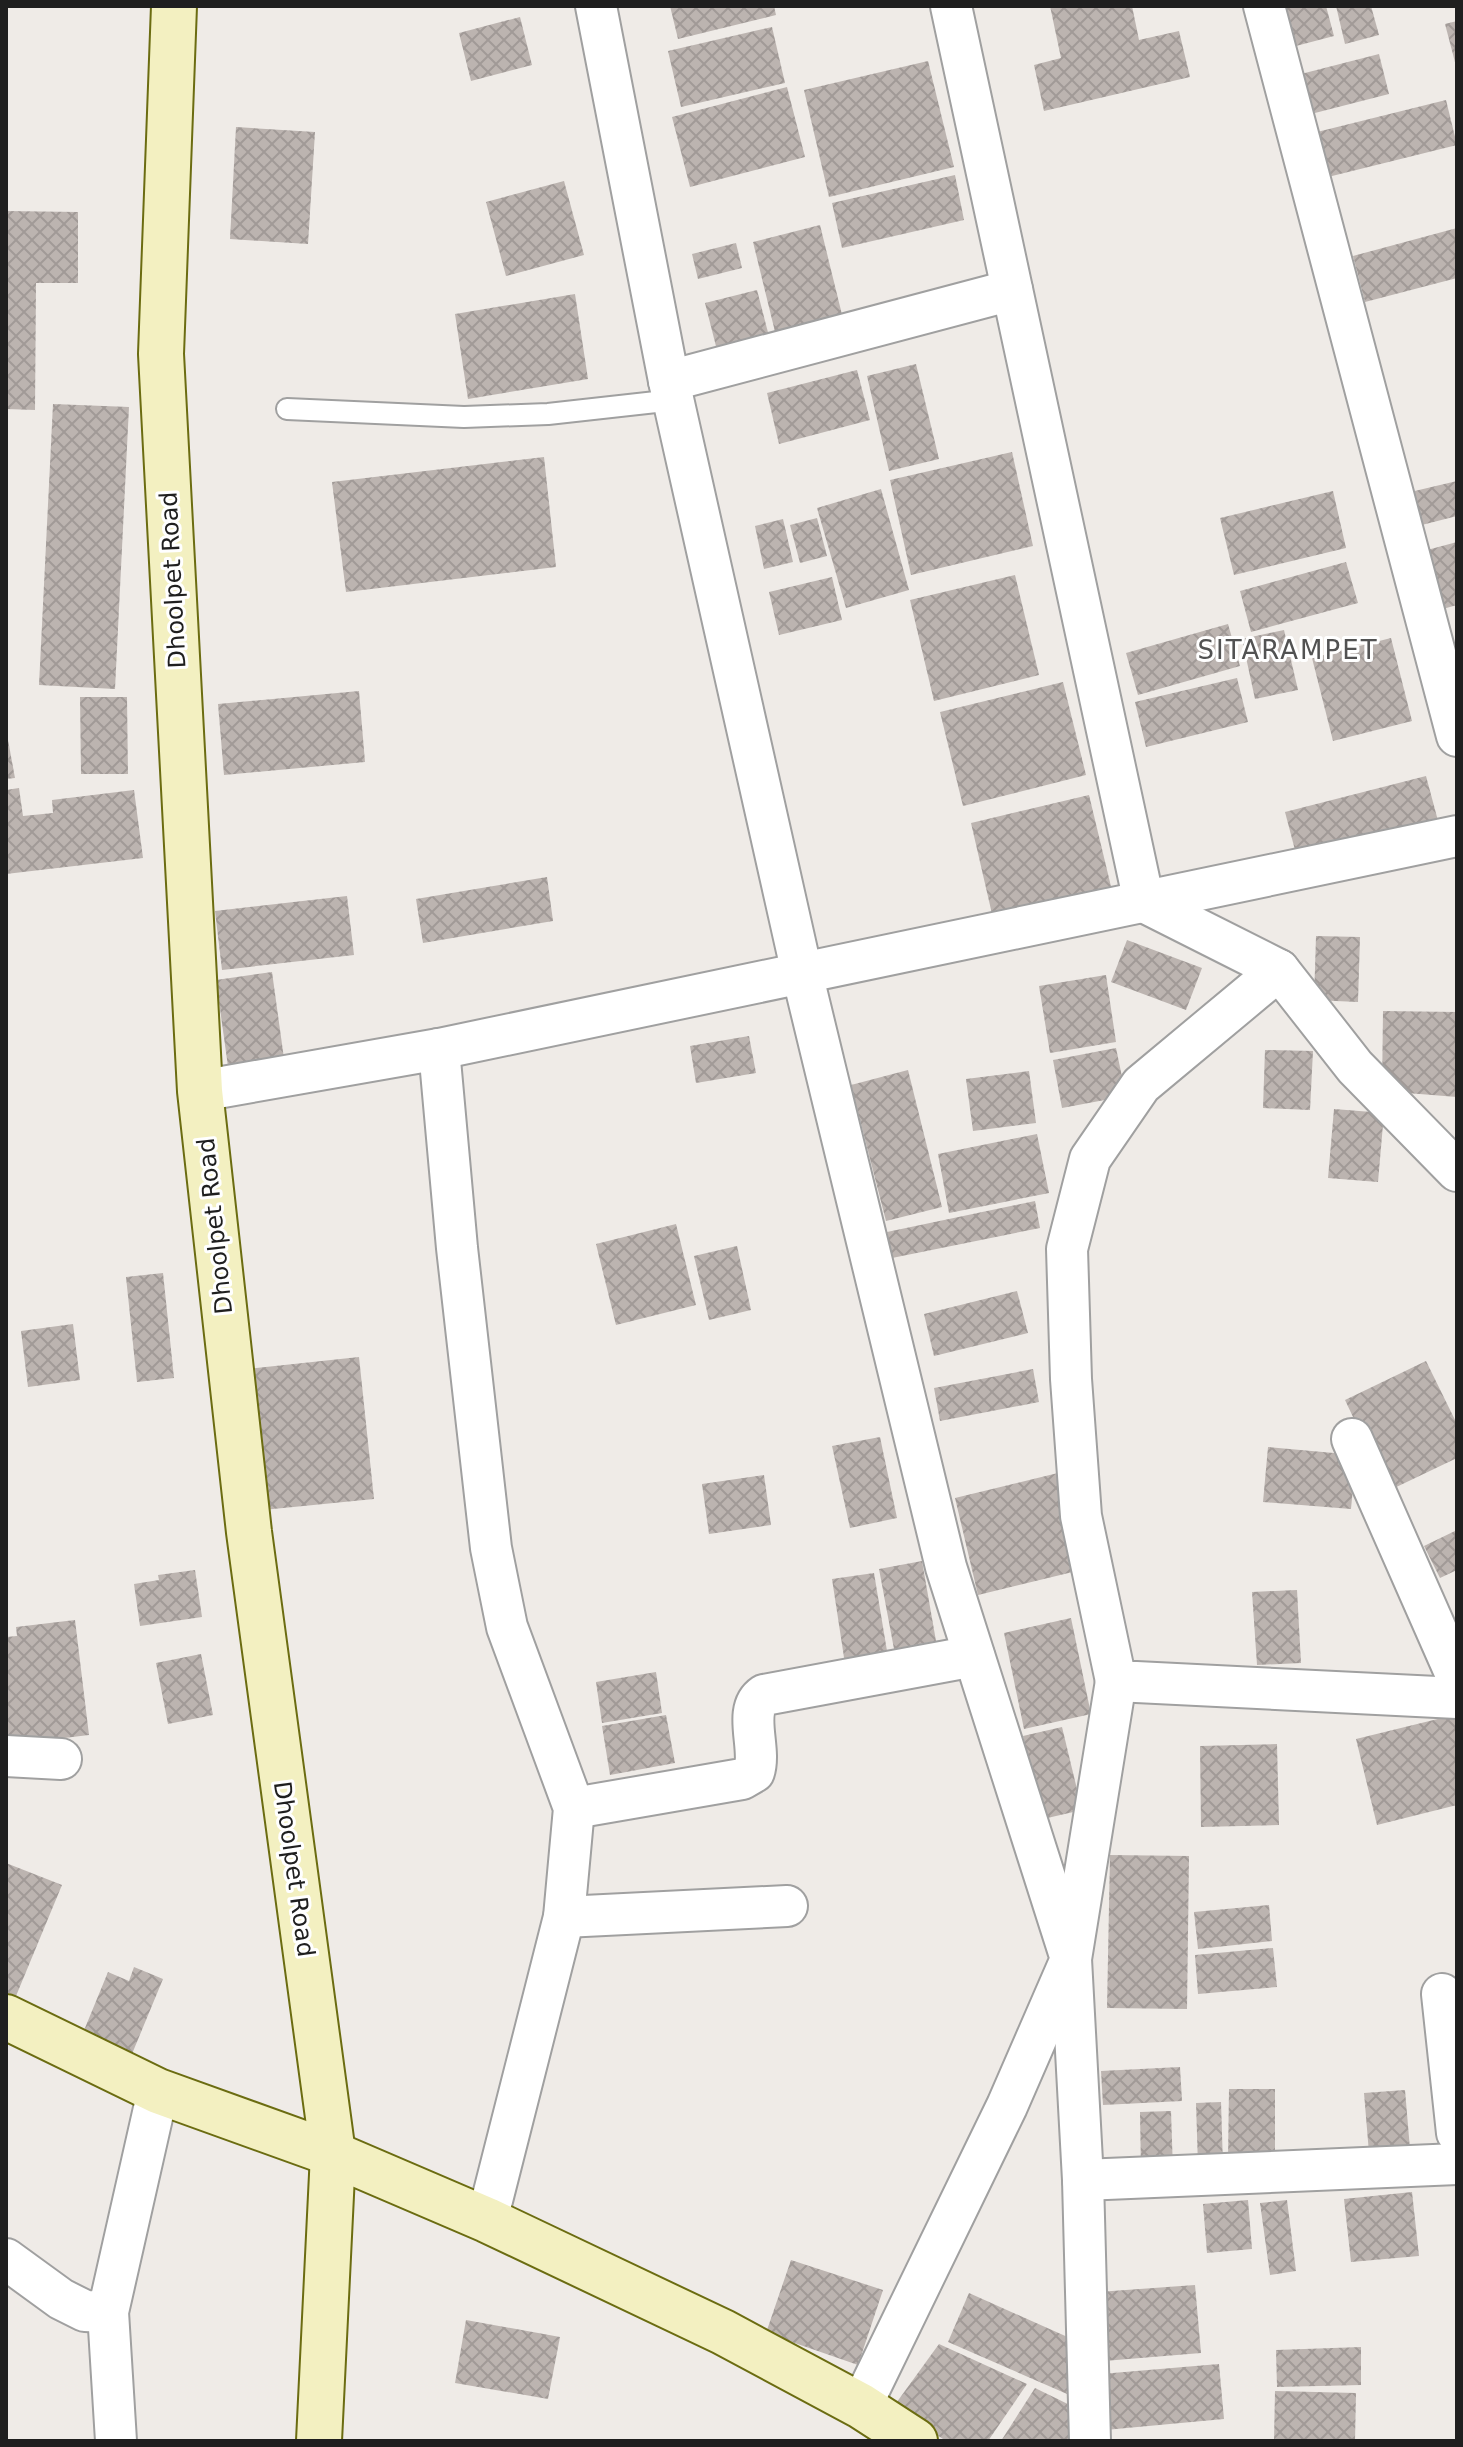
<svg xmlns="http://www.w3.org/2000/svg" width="1463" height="2447" font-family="'DejaVu Sans',sans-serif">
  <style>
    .building { fill: url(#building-cross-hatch) }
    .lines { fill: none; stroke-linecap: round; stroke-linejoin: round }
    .lane-casing { stroke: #a0a0a0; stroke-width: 24 }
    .street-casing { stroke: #a0a0a0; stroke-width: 44 }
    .secondary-casing { stroke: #6b6c11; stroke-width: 48 }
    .lane { stroke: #fff; stroke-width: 20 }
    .street { stroke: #fff; stroke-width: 40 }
    .secondary { stroke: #f3f0c1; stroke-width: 44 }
    .labels { text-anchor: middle; stroke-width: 6; stroke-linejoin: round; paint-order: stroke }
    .street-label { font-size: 24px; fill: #1f1f1f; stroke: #fff }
    .neighbourhood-label { font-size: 26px; letter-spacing: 2px; fill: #525252; stroke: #fff }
  </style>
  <defs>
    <pattern id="building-cross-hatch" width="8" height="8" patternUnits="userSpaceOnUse" patternTransform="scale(2)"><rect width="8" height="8" fill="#bcb4b0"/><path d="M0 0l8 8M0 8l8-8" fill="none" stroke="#a19a97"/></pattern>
  </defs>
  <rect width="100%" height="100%" fill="#efebe7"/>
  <g class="building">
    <path d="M670,6H774L776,15L678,39Z"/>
    <path d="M1050,6H1132L1139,40L1179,31L1190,77L1044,111L1034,65L1061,58Z"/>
    <path d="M1285,6H1326L1334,36L1296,46Z"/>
    <path d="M1336,6H1371L1379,35L1345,44Z"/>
    <path d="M520,17L532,65L471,81L459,33Z"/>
    <path d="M1457,21V66H1456L1445,24Z"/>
    <path d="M772,27L785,83L681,107L668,51Z"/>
    <path d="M1379,54L1389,94L1311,114L1301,74Z"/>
    <path d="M928,61L954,167L829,197L804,90Z"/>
    <path d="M787,87L805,157L690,187L672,117Z"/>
    <path d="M1446,100L1457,145L1328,177L1317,132Z"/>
    <path d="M236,127L315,132L308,244L230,239Z"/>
    <path d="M955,175L964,220L842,248L832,203Z"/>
    <path d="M564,181L584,255L506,276L486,202Z"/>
    <path d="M6,211L78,212V283H36L35,410L6,409Z"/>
    <path d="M820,225L846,331L779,348L753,242Z"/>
    <path d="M1457,228V278L1365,302L1353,256Z"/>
    <path d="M736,243L742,268L698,279L692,254Z"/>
    <path d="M757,290L772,348L720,362L705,303Z"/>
    <path d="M575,294L588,379L468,399L455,314Z"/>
    <path d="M916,364L939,459L889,471L867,376Z"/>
    <path d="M857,370L870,420L779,444L767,393Z"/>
    <path d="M53,404L129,407L115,689L39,685Z"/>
    <path d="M1012,452L1033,546L911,575L890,480Z"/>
    <path d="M544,457L556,567L346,592L332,482Z"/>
    <path d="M1457,481V516L1410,528L1402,494Z"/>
    <path d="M881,489L909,590L846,608L817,508Z"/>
    <path d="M1333,491L1346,548L1234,575L1220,518Z"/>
    <path d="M817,518L827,556L800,563L790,525Z"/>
    <path d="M783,519L793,562L764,569L755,526Z"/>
    <path d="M1457,542V605L1432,612L1416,553Z"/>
    <path d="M1346,562L1358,603L1251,632L1240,591Z"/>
    <path d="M1015,575L1039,675L934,701L910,600Z"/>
    <path d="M832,577L842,620L779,635L769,592Z"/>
    <path d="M1228,624L1240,666L1138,695L1126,653Z"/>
    <path d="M1284,630L1298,690L1255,699L1242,639Z"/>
    <path d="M1391,638L1412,721L1333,741L1312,658Z"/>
    <path d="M1237,678L1248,722L1146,747L1135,702Z"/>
    <path d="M1063,682L1086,775L963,806L940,712Z"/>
    <path d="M359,691L365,762L224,775L218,704Z"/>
    <path d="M80,697H127L128,774H81Z"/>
    <path d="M6,729L15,778L6,779Z"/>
    <path d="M1426,776L1441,832L1300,869L1285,812Z"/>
    <path d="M19,788L23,816L53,813L52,800L134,790L143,858L6,874V790Z"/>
    <path d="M1089,795L1114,899L995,927L971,823Z"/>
    <path d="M547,877L553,921L423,943L416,899Z"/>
    <path d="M347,896L354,955L222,970L215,911Z"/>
    <path d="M1316,936L1360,937L1358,1002L1314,1000Z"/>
    <path d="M1127,940L1202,968L1186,1010L1111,982Z"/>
    <path d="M272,972L286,1073L230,1081L216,980Z"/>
    <path d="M1106,975L1116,1042L1050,1053L1039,986Z"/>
    <path d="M1383,1011L1457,1012V1097L1382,1091Z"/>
    <path d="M749,1036L756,1073L696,1083L690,1046Z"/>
    <path d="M1116,1048L1126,1096L1062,1108L1053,1060Z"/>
    <path d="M1265,1050L1313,1051L1310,1110L1263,1108Z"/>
    <path d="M908,1070L942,1207L886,1221L851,1085Z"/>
    <path d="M1029,1071L1036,1123L973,1131L966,1079Z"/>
    <path d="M1334,1109L1384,1113L1378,1182L1328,1178Z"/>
    <path d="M1037,1134L1049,1193L949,1213L938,1154Z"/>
    <path d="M1035,1201L1040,1228L892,1258L887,1232Z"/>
    <path d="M676,1224L696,1305L616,1325L596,1244Z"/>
    <path d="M737,1246L751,1310L709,1320L694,1256Z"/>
    <path d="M163,1273L174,1378L137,1382L126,1277Z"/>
    <path d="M1017,1291L1028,1333L934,1356L924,1314Z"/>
    <path d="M73,1324L80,1380L28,1387L21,1331Z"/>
    <path d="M359,1357L374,1499L263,1510L248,1369Z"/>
    <path d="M1426,1361L1457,1424V1458L1388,1491L1345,1400Z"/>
    <path d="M1033,1369L1039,1402L940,1421L934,1388Z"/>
    <path d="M880,1437L897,1518L850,1528L832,1446Z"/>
    <path d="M1268,1447L1356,1455L1351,1509L1263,1502Z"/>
    <path d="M1062,1472L1085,1569L978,1595L955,1498Z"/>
    <path d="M764,1475L771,1525L709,1534L702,1484Z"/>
    <path d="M1457,1530V1570L1440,1578L1424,1546Z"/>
    <path d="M922,1561L936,1641L894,1649L879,1569Z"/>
    <path d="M195,1570L202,1617L140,1626L134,1584L159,1580L158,1575Z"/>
    <path d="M874,1573L888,1657L845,1664L832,1579Z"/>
    <path d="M1297,1590L1301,1663L1257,1665L1252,1592Z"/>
    <path d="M1071,1618L1091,1714L1024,1729L1004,1633Z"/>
    <path d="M75,1620L89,1735L6,1745V1637L17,1636L16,1627Z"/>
    <path d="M201,1654L213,1715L168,1724L156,1663Z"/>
    <path d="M656,1672L662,1713L602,1723L596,1682Z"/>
    <path d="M666,1715L675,1763L610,1775L602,1726Z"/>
    <path d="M1454,1715L1457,1727V1805L1377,1825L1356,1739Z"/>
    <path d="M1062,1727L1082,1810L1043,1819L1023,1736Z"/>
    <path d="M1277,1744L1279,1825L1201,1827L1200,1746Z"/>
    <path d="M1110,1855L1189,1856L1187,2009L1107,2008Z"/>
    <path d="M6,1863L62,1885L16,1996L6,1992Z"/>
    <path d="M1269,1905L1272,1941L1198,1949L1194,1912Z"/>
    <path d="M1273,1948L1277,1987L1198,1994L1195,1955Z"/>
    <path d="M134,1967L163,1979L127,2066L78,2045L108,1972L129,1981Z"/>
    <path d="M1180,2067L1182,2101L1103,2105L1101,2071Z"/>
    <path d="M1229,2089H1275V2159H1228Z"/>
    <path d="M1405,2090L1411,2161L1370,2165L1364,2093Z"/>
    <path d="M1221,2102L1223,2166L1198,2167L1196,2103Z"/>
    <path d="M1171,2111L1173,2171L1141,2172L1140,2112Z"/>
    <path d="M1412,2192L1419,2256L1351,2262L1344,2199Z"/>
    <path d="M1248,2200L1252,2249L1207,2253L1203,2204Z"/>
    <path d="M1287,2200L1296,2271L1270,2275L1260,2203Z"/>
    <path d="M791,2260L883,2290L858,2365L766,2333Z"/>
    <path d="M1195,2285L1201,2353L1104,2361L1098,2292Z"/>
    <path d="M969,2293L1081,2343L1074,2397L948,2342Z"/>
    <path d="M466,2320L560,2337L548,2399L455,2383Z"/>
    <path d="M939,2344L1027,2384L988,2441H946L894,2406Z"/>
    <path d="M1361,2347V2385L1277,2387L1276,2350Z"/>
    <path d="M1219,2364L1224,2419L1105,2430L1101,2374Z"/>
    <path d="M1035,2388L1076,2408L1074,2441H1001Z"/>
    <path d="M1275,2391L1356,2393L1355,2441H1274Z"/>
  </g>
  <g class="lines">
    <defs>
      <path id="lane" d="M287,409L464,417L548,414L674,400"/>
      <g id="street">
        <path d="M596,6L669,381L802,973L946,1567L1071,1959L1007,2106L861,2406"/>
        <path d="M951,6L1144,902L1279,970L1355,1067L1457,1171"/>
        <path d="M1264,6L1457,736"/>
        <path d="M669,381L1012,290"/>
        <path d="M1279,970L1141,1085L1090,1159L1067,1249L1071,1379L1081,1516L1116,1681L1457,1698"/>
        <path d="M439,1049L457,1248L491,1548L507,1627L574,1808L564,1917L487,2220"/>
        <path d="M200,1091L439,1049L1457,836"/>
        <path d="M1352,1439L1457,1677"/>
        <path d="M6,1756L61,1759"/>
        <path d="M574,1808L742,1779L754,1772C762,1748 742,1710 764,1695L974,1656"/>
        <path d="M564,1917L787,1906"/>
        <path d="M1442,1994L1457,2133"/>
        <path d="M1083,2180L1457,2164"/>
        <path d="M6,2259L61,2299L85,2311L108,2312"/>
        <path d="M116,2441L108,2312L158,2091"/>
        <path d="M1090,2441L1083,2180L1071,1959L1116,1681"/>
      </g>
      <g id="secondary">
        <path d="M174,6L161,354L200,1091L249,1532L333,2154L319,2441"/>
        <path d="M6,2017L158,2091L333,2154L487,2220L723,2332L861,2406L915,2441"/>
      </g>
    </defs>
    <use href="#lane" class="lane-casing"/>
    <use href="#street" class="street-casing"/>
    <use href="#secondary" class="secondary-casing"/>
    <use href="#lane" class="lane"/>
    <use href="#street" class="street"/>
    <use href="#secondary" class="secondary"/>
  </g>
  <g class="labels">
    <g class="street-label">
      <text transform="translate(173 580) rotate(-93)" y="8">Dhoolpet Road</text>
      <text transform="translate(215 1226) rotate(-96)" y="8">Dhoolpet Road</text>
      <text transform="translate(294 1869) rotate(82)" y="8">Dhoolpet Road</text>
    </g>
    <g class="neighbourhood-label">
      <text x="1288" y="659">SITARAMPET</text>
    </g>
  </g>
  <rect width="1463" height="2447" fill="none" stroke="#1f1f1f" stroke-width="16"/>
</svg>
